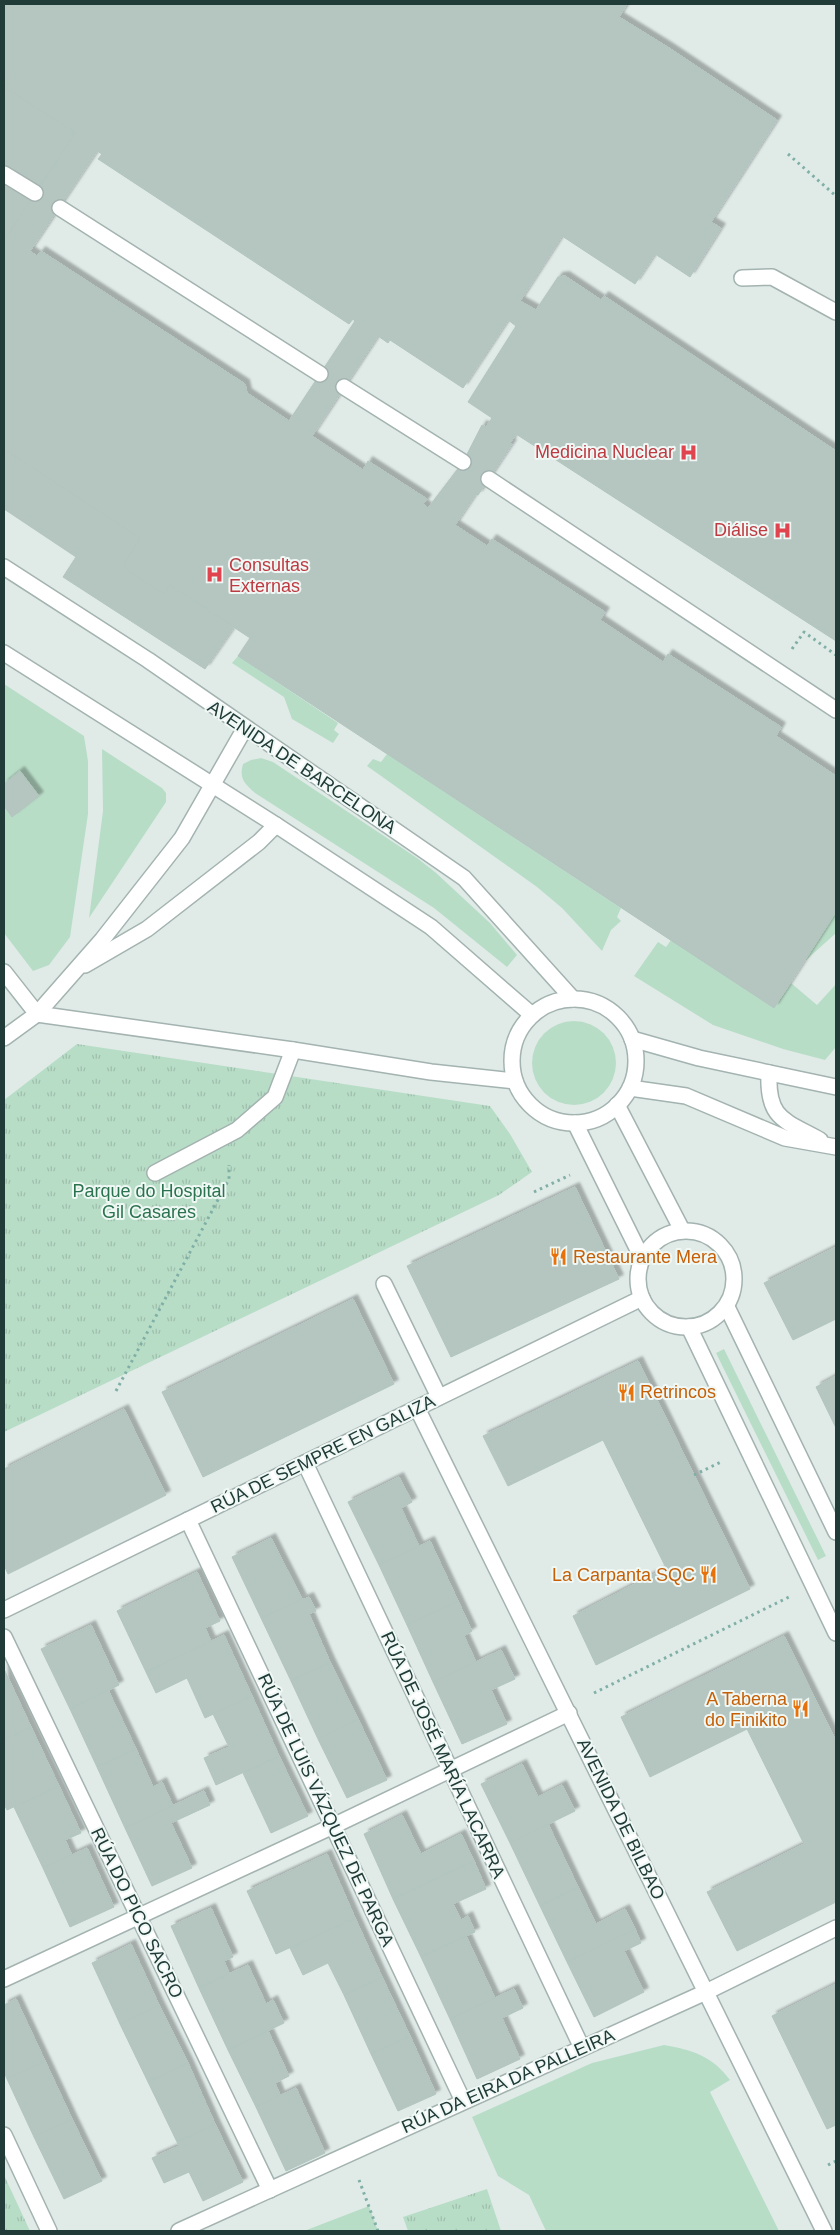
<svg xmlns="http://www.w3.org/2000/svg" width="840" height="2235" font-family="Arial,sans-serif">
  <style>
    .green { fill: #b8ddc7 }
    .park { fill: url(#park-tufts) }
    .building { fill: #b5c6c1; stroke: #b2c5bf; fill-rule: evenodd; filter: url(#shadow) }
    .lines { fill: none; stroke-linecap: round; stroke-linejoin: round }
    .service-casing { stroke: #a3b3b0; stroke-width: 18 }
    .minor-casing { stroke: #a3b3b0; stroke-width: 18 }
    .path { stroke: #80afa6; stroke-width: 3; stroke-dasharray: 2.5 4; stroke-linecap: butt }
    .service { stroke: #fff; stroke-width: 15 }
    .minor { stroke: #fff; stroke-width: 15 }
    .labels { text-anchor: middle; stroke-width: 4; stroke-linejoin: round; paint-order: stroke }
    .health-label { font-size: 18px; fill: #be3a42; stroke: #f0f8f5; text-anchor: end }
    .street-label { font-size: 18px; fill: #213c38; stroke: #f0f8f5 }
    .park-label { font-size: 18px; fill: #2b734f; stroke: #f0f8f5 }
    .food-label { font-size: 18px; fill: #c56008; stroke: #f0f8f5; text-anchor: start }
  </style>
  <defs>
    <pattern id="park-tufts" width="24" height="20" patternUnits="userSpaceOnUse" patternTransform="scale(1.25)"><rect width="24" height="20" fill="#b8ddc7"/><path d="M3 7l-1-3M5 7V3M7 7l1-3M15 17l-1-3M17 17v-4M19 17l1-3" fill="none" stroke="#9ebfac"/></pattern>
    <filter id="shadow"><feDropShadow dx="4.5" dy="-4.5" stdDeviation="1" flood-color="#0004"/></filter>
  </defs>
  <rect width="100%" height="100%" fill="#e0ebe8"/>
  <g class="green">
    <path d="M238,656L338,723L334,730L339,734L333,743L292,719L284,697L232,663Z"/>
    <path d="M4,684L84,736L88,761V814L70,937L49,965L33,971L4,933Z"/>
    <path d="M102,749L162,788L166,793V802L89,918L103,811Z"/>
    <path d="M387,754L621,908L617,917L621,921L611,930L602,951L562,908L537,887L367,766L373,759L381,762Z"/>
    <path d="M261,758L273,762L417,858L435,872L490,923L517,955L507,967L434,908L255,793C244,783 239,779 243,764L251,760Z"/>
    <path d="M836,912V933L805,961Z"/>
    <path d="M671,940L774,1008L791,983L817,1005L836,984V1047L825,1060L783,1049L713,1025L634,976L658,942L666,947Z"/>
    <circle cx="574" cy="1063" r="42"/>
    <path d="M724,1349L826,1556L818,1560L716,1353Z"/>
    <path d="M664,2045C693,2050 712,2056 730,2080L710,2092L779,2231H546L529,2195L498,2176L472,2117L592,2063Z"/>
    <path d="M369,2206L378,2231H304Z"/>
  </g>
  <g class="park">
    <path d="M77,1044L490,1106L510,1134L532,1172L499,1195L4,1432V1100Z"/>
    <path d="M4,2175L30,2231H4Z"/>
    <path d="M487,2189L501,2231H408L403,2217Z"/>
  </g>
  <g class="building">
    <path d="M4,4H627L619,17L669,48L777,120L711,222L721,228L690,277L655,254L635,284L562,236L520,301L536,310L558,277L565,276L601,300L604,296L836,451V641L516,434L510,443L512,444L478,495H475L455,525L487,546L492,539L605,612L600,620L663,662L668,654L781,727L776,736L836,776V912L774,1008L238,656L250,638L170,585L164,594L125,569V562L140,538L4,449V234L7,236L75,133L6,88L10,82L4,78ZM97,151L102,154L98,159L349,324L353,319L355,321L289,421L247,393L245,384L41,251L37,256L30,251ZM508,320L516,326L468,402L492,418L486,427L482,425L463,462L428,508L423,504L427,499L368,461L363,470L312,436L378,336L388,343L390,340L463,388Z"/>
    <path d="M4,78L10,82L6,88L75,133L7,236L4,234Z"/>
    <path d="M4,449L140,538L125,562V569L164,594L170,585L234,627L205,669L63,577L76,557L4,509Z"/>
    <path d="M20,771L39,796L12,817L4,806V784Z"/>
    <path d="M575,1187L619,1279L451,1357L407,1266Z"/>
    <path d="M836,1247V1319L793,1340L764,1283Z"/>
    <path d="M353,1299L394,1384L203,1477L162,1392Z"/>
    <path d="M638,1361L750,1589L596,1665L573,1616L666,1568L603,1440L508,1486L483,1436Z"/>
    <path d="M836,1376V1428L816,1387Z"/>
    <path d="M124,1409L166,1495L8,1574L4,1565V1469Z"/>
    <path d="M399,1477L412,1502L401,1508L419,1546L379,1565L348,1502Z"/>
    <path d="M271,1538L302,1599L261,1618L232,1557Z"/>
    <path d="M430,1541L458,1601L407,1625L379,1565Z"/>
    <path d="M197,1572L220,1621L205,1628L211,1641L146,1672L117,1611Z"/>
    <path d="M309,1597L316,1611L309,1614L330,1662L291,1681L261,1618Z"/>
    <path d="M458,1601L472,1631L464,1636L476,1662L433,1682L407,1625Z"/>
    <path d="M91,1625L119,1685L70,1709L41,1649Z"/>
    <path d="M224,1635L252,1696L205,1718L187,1678L156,1693L146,1672Z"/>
    <path d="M784,1636L836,1741V1902L737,1951L707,1892L804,1844L747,1729L650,1777L621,1717Z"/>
    <path d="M501,1650L515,1679L491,1690L507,1724L462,1744L433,1682Z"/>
    <path d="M330,1662L358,1719L318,1739L291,1681Z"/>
    <path d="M4,1669L31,1727L4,1740Z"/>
    <path d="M108,1690L136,1749L97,1767L70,1709Z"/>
    <path d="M252,1696L279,1756L216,1785L204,1758L229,1747L213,1714Z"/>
    <path d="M358,1719L387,1780L347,1798L318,1739Z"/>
    <path d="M31,1727L59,1786L7,1810L4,1804V1740Z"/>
    <path d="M136,1749L153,1787L162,1782L173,1806L125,1828L97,1767Z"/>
    <path d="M279,1756L308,1816L271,1833L243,1773Z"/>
    <path d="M522,1764L538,1797L562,1785L575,1811L510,1843L481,1784Z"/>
    <path d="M59,1786L81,1833L65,1840L72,1855L43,1868L14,1807Z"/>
    <path d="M204,1791L210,1805L171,1823L192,1868L152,1886L125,1828Z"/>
    <path d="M402,1815L421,1854L461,1834L474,1861L393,1899L364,1834Z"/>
    <path d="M548,1824L578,1887L540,1906L510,1843Z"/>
    <path d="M87,1848L114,1907L70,1927L43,1868Z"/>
    <path d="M327,1854L355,1918L276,1954L247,1891Z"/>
    <path d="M474,1861L486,1889L453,1904L461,1920L468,1916L475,1932L421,1957L393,1899Z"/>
    <path d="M578,1887L596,1924L625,1909L635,1929L567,1962L540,1906Z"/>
    <path d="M211,1908L233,1957L224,1961L229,1973L199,1988L171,1926Z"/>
    <path d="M355,1918L382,1977L344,1995L328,1963L303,1975L290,1948Z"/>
    <path d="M635,1929L641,1943L624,1951L644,1992L594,2017L567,1962Z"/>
    <path d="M466,1936L495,1998L450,2019L421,1957Z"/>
    <path d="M131,1944L159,2005L120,2024L92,1963Z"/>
    <path d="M248,1965L266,2004L273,2000L284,2023L228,2050L199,1988Z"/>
    <path d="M382,1977L410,2036L371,2054L344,1995Z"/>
    <path d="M836,1984V2125L827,2129L772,2016Z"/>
    <path d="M514,1989L523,2008L502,2018L520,2059L477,2079L450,2019Z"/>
    <path d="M16,1999L45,2061L7,2079L4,2072V2005Z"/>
    <path d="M159,2005L188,2063L148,2082L120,2024Z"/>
    <path d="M268,2031L289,2076L275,2083L280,2095L256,2107L228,2050Z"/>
    <path d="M410,2036L436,2094L398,2111L371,2054Z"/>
    <path d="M45,2061L72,2119L34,2137L7,2079Z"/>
    <path d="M188,2063L215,2124L177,2142L148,2082Z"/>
    <path d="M296,2088L325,2153L286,2171L256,2107Z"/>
    <path d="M72,2119L102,2181L64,2199L34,2137Z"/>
    <path d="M215,2124L243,2182L203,2201L189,2172L164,2183L152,2158L179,2146L177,2142Z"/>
  </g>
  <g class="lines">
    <defs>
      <g id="service">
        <path d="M4,174L35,193"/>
        <path d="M60,208L320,374"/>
        <path d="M742,278L772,277L836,312"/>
        <path d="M344,387L463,462"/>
        <path d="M489,479L836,710"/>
        <path d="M85,965L147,929L259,842L276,825"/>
        <path d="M4,972L37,1014"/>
        <path d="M4,1038L37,1014L102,940L182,838L245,728"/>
        <path d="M632,1039L699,1058L836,1087"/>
        <path d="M769,1073C767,1119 784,1120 820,1140"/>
        <path d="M630,1088L686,1096L785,1138L836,1147"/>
        <path d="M155,1173L237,1130L275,1097L293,1050"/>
        <path d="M384,1284L439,1397"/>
      </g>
      <g id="minor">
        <path d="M4,567L148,660L464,878L573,999"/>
        <path d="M4,653L276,825L431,927L532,1015"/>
        <circle cx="574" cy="1061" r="62"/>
        <path d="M37,1014L293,1050L431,1072L515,1081"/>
        <path d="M617,1105L682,1230"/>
        <path d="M575,1123L642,1258"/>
        <circle cx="686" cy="1279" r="48"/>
        <path d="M727,1307L836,1532"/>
        <path d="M689,1327L836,1633"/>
        <path d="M417,1408L824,2231"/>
        <path d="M305,1463L582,2048"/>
        <path d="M188,1520L463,2101"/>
        <path d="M4,1610L642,1298"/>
        <path d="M4,1637L270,2190"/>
        <path d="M4,1979L333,1826L569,1713"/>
        <path d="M4,2135L49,2231"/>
        <path d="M179,2231L706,1992L836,1928"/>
      </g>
    </defs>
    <use href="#service" class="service-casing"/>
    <use href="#minor" class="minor-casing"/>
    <g class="path">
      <path d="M788,154L836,196"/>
      <path d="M792,649L804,632L836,655"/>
      <path d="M534,1192L570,1175"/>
      <path d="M116,1391L229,1179V1165"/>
      <path d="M694,1475L723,1461"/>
      <path d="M594,1693L789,1597"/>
      <path d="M828,2165L836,2161"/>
      <path d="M359,2180L378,2231"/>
    </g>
    <use href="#service" class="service"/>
    <use href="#minor" class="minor"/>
  </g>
  <defs>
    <symbol id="hospital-bare" viewBox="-9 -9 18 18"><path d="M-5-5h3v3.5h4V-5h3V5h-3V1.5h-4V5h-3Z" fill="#e0444e" stroke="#f0f8f5" stroke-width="2.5" paint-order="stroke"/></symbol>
    <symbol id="restaurant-bare" viewBox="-9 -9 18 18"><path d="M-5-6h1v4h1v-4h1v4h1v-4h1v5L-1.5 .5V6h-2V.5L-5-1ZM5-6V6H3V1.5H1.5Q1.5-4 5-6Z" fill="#e8710a" stroke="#f0f8f5" stroke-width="2.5" paint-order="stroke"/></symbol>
  </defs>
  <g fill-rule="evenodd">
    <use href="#hospital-bare" x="676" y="440" width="25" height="25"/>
    <use href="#hospital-bare" x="770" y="518" width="25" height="25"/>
    <use href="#hospital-bare" x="202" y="562" width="25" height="25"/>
    <use href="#restaurant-bare" x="546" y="1244" width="25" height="25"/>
    <use href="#restaurant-bare" x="614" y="1380" width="25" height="25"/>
    <use href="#restaurant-bare" x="696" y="1562" width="25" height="25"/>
    <use href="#restaurant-bare" x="788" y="1696" width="25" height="25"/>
  </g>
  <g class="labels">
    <g class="health-label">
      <text x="674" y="458">Medicina Nuclear</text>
      <text x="768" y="536">Diálise</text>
      <text x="229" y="571" text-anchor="start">Consultas<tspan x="229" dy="21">Externas</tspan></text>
    </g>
    <g class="street-label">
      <text transform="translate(302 767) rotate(34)" y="6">AVENIDA DE BARCELONA</text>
      <text transform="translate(323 1454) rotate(-26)" y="6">RÚA DE SEMPRE EN GALIZA</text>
      <text transform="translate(443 1755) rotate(65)" y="6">RÚA DE JOSÉ MARÍA LACARRA</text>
      <text transform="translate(326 1810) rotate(65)" y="6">RÚA DE LUIS VÁZQUEZ DE PARGA</text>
      <text transform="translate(621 1819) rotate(64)" y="6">AVENIDA DE BILBAO</text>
      <text transform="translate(137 1913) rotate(64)" y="6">RÚA DO PICO SACRO</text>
      <text transform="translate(508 2081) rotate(-24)" y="6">RÚA DA EIRA DA PALLEIRA</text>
    </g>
    <g class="park-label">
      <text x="149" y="1197">Parque do Hospital<tspan x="149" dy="21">Gil Casares</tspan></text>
    </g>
    <g class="food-label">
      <text x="573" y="1263">Restaurante Mera</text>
      <text x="640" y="1398">Retrincos</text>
      <text x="695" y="1581" text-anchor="end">La Carpanta SQC</text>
      <text x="787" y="1705" text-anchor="end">A Taberna<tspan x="787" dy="21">do Finikito</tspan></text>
    </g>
  </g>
  <rect width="840" height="2235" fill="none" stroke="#213c38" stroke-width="10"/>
</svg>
